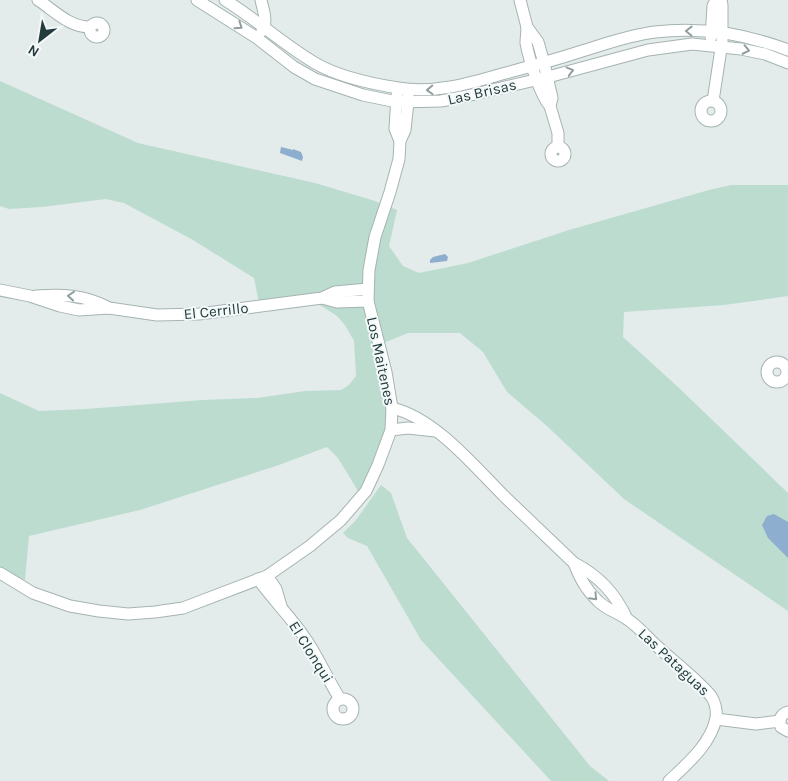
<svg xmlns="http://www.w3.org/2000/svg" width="788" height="781" font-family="Karla,sans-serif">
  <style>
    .green { fill: #bcdcd0 }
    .water { fill: #8daecf }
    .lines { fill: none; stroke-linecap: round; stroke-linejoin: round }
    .minor-casing { stroke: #a6b3b3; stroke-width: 13 }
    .minor { stroke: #fff; stroke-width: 11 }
    .oneway { stroke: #919d9e }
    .labels { text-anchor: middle; stroke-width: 4; stroke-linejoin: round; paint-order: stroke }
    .street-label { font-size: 15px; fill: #233b3d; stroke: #f3f9f8 }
  </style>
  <rect width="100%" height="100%" fill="#e3eceb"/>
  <g class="green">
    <path d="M0,81L138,143L315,183L375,201L397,210L389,246L403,266L419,273L468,263L569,230L709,190L731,185H788V296L724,305L624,312L623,337L678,387L788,493V611L624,499L548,427L507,392L483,352L460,333H408L376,346L387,396L388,423L375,466L358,491L338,458L327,447L279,465L140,510L29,536L25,580L0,569V393L39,411L86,409L203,400L257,398L305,391L341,390L349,385L356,376L354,341L345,325L337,316L309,298L259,303L254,278L193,240L124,203L106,199L42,207L9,209L0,206Z"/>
    <path d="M381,485L391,493L407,538L590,766L609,781H551L421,640L367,546L348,538L343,533L356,520Z"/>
  </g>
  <g class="water">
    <path d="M281,147L293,150V149L301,152L303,157L302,161L280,153Z"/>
    <path d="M445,254L448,257L447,261L430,263V260L433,257Z"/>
    <path d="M774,514L788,522V558L768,538L762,525L767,516Z"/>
  </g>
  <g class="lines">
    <defs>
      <g id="minor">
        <path d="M38,0C55,11 69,27 90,27"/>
        <path d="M197,0L257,38L294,67L315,79L363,95L397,102L441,101L462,97L548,77L648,50L692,44L741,49L765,54L788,63"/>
        <path d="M225,0C256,19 284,45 315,63C337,76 373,84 398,88C433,94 468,84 502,74C528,67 555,60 582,51C605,44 630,35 655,32C700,27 746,34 788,50"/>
        <path d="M261,0C263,10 268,21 262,31"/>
        <path d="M520,0L527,27L538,42L544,63L552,98L550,106L558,133V147"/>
        <circle cx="97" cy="30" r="7"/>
        <path d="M527,27C527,32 526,38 526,43C529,59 540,95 550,106"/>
        <path d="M711,37L713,6L716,0"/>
        <path d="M397,95L395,129L400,141"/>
        <circle cx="711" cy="111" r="10"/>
        <path d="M713,101L722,42V5L721,0"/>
        <circle cx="558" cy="154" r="7"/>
        <path d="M0,290L30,296L60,306L79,310L109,308L157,315L199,314L322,298L335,292L368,289"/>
        <path d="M36,296C63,294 86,295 109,308"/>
        <path d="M322,298L337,302L368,301"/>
        <circle cx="777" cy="372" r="10"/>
        <path d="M392,408C435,418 474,466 505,497C528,519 551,541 574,563C599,576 615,593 627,619"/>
        <path d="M391,430L408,428L435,431"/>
        <path d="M574,563C580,578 586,590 598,601C607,610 617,612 627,619C638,626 648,638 658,647C675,663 696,678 711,696C715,702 717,711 716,718C711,744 687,764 669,781"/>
        <path d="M0,573L33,593L70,606L99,611L128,614L155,612L183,608L267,576L310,546L341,520L366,491L378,465L391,430L392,408L386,372L368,301L369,270L375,237L390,192L399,159L400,141L405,130L408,102V90"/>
        <path d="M267,576L276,589L281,606"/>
        <path d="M258,579C273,600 292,618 307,641C319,659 328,680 340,699"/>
        <circle cx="343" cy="709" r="10"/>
        <path d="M788,712C781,714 778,720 781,727L788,731"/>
        <path d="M716,719L756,724L780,721"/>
      </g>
    </defs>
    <use href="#minor" class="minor-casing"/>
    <use href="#minor" class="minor"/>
  </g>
  <defs><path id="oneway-chevron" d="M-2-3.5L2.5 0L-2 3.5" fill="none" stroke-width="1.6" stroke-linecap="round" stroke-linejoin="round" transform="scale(1.25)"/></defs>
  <g class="oneway">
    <use href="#oneway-chevron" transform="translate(239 26) rotate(34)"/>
    <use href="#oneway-chevron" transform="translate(689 31) rotate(-179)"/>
    <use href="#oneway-chevron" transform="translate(746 50) rotate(12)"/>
    <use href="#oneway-chevron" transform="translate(570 71) rotate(-15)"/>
    <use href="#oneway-chevron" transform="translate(430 90) rotate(178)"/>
    <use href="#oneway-chevron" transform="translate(71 296) rotate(-175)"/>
    <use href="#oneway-chevron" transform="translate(594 597) rotate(46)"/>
  </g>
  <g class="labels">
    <g class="street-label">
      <text transform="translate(482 92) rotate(-13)" y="5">Las Brisas</text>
      <text transform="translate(216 311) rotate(-6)" y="5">El Cerrillo</text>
      <text transform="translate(381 361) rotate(78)" y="5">Los Maitenes</text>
      <text transform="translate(311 652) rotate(58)" y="5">El Clonqui</text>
      <text transform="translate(674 662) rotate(43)" y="5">Las Pataguas</text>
    </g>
  </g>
  <g transform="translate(40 40) rotate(211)" stroke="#f3f9f8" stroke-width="4" paint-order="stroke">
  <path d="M0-4L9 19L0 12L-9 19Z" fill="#233b3d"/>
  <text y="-8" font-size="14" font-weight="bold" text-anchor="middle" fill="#233b3d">N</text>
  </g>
</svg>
